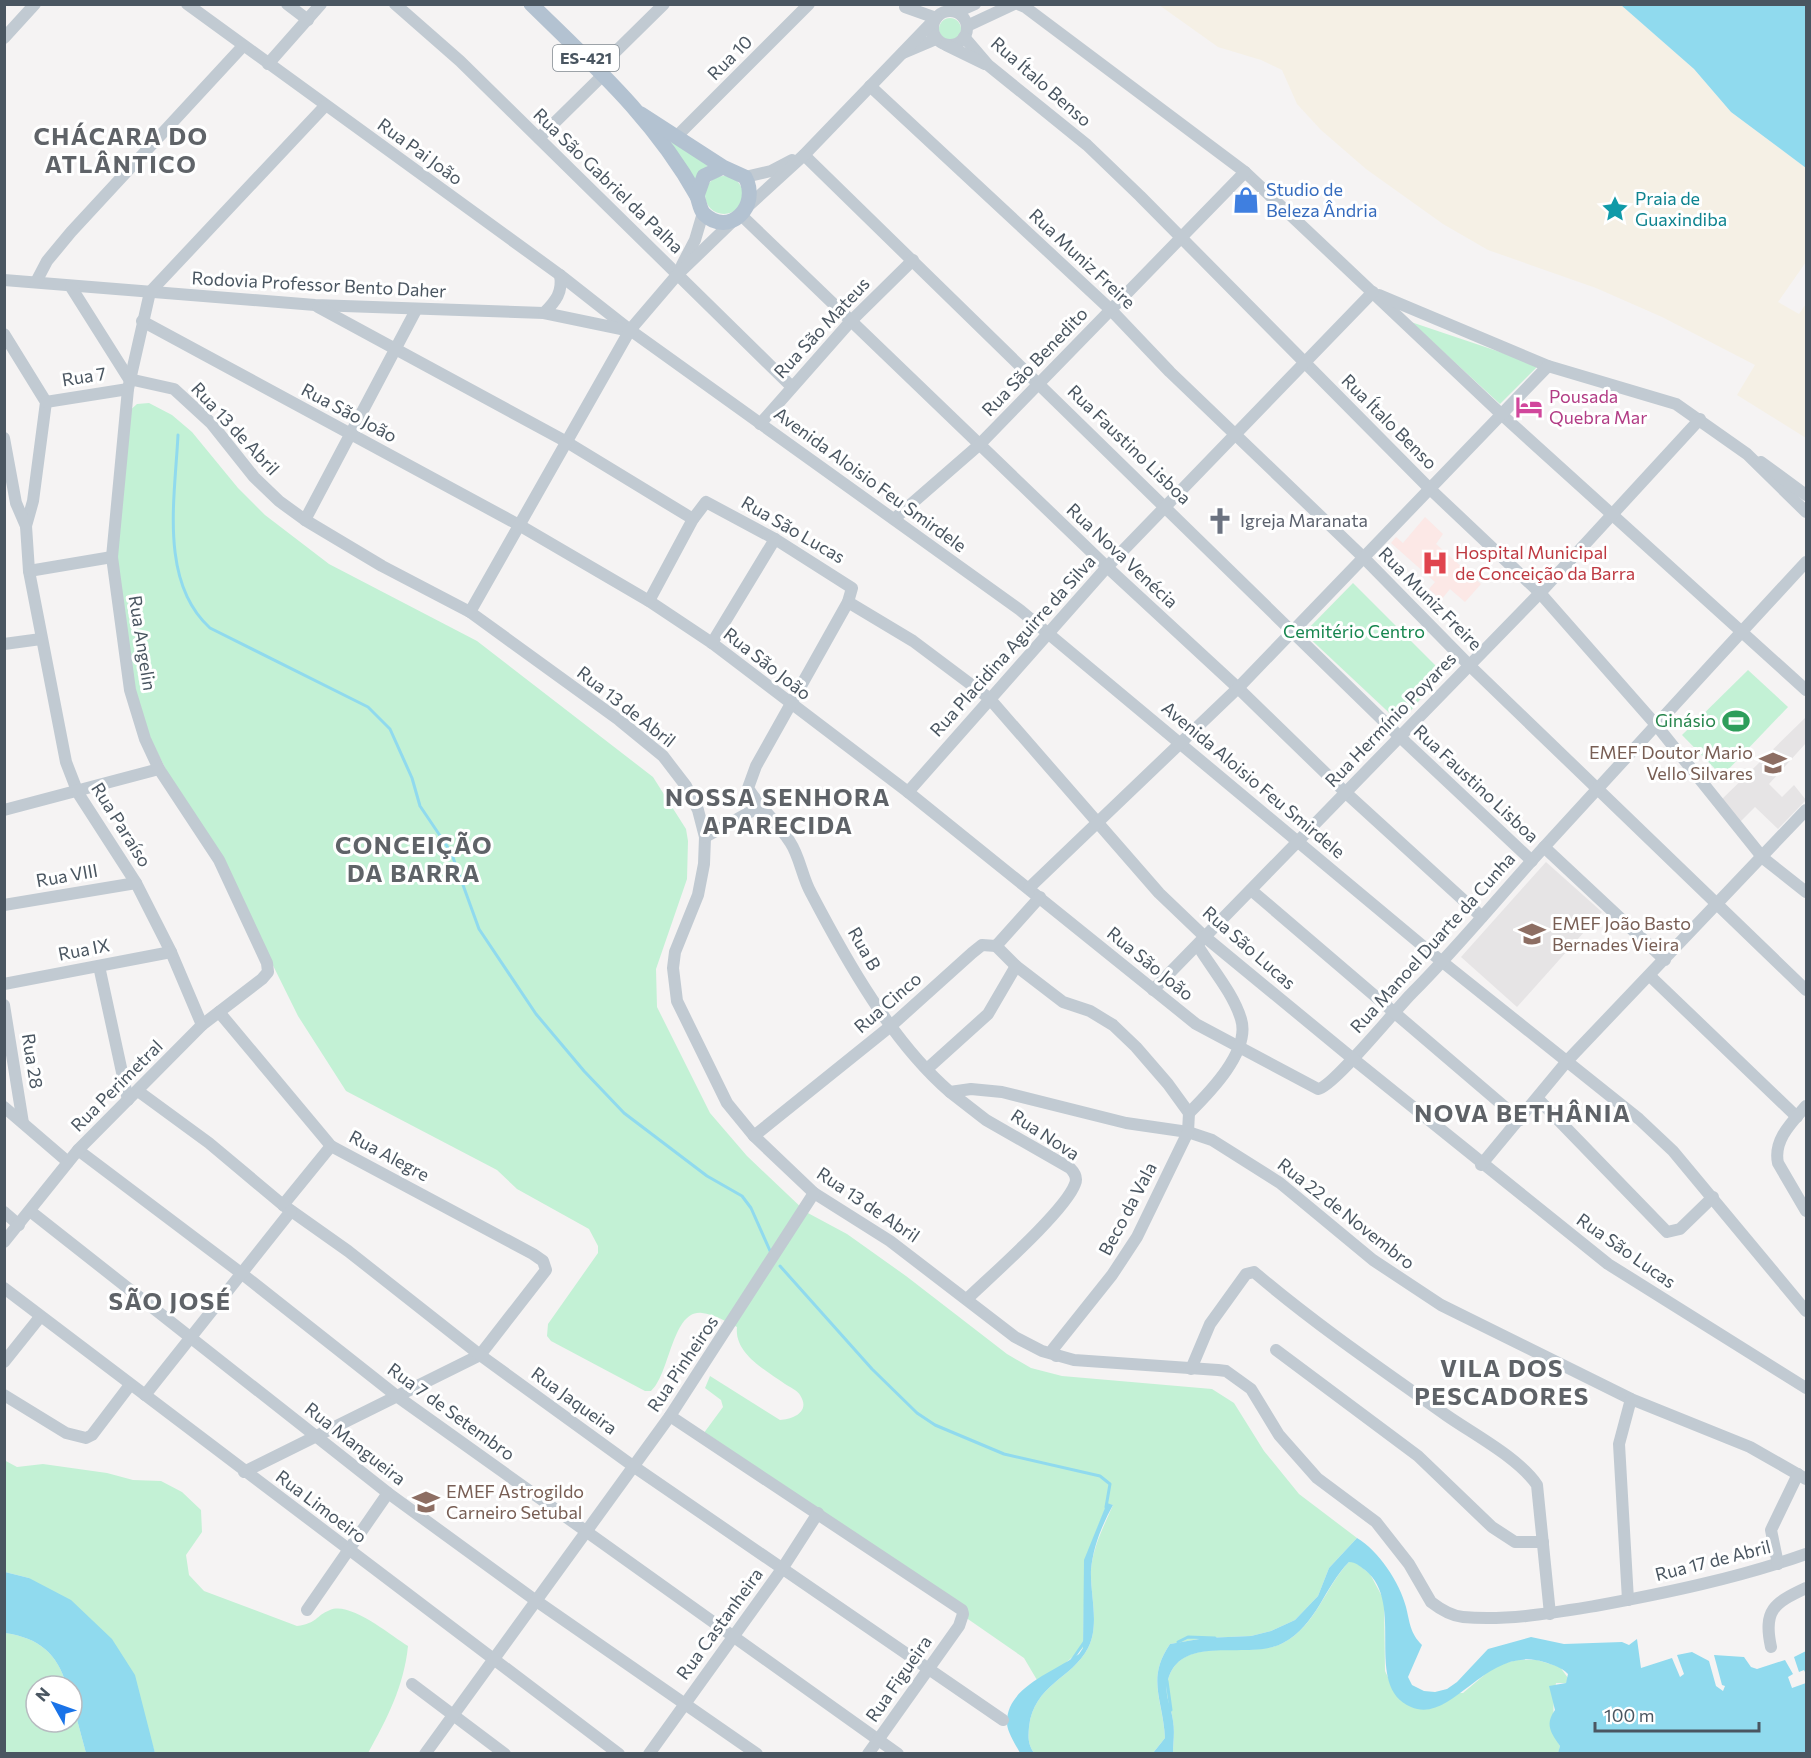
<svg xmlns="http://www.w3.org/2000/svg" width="1811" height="1758" font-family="Commissioner,sans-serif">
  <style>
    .education { fill: #e6e4e5 }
    .medical { fill: #fce8e6 }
    .green { fill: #c3f1d5 }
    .sand { fill: #f5f0e5 }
    .water { fill: #90daee }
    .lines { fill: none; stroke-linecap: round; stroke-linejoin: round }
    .stream { stroke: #90daee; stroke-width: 3 }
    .minor { stroke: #c1cad2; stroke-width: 12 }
    .major { stroke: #b3c2d1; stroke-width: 15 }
    .labels { text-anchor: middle; stroke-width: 6; stroke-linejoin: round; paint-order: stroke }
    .shield { fill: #fff; stroke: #808990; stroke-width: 1.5 }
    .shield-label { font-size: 16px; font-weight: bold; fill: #4a5661 }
    .street-label { font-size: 18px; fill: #4a5661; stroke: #fff }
    .shop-label { font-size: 18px; fill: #366cbe; stroke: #fff; text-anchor: start }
    .culture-label { font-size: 18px; fill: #0d838f; stroke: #fff; text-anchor: start }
    .hotel-label { font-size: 18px; fill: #b23c85; stroke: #fff; text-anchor: start }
    .worship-label { font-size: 18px; fill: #5b616d; stroke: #fff; text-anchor: start }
    .health-label { font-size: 18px; fill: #be3a42; stroke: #fff; text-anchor: start }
    .park-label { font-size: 18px; fill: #17864f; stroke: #fff }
    .leisure-label { font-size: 18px; fill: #27864d; stroke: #fff; text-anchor: end }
    .education-label { font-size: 18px; fill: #785e54; stroke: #fff; text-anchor: start }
    .district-label { font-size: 24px; font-weight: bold; letter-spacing: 1.5px; fill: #5f6368; stroke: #fff }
  </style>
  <rect width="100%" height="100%" fill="#f5f3f3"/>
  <g class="education">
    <path d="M1805,718L1806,743L1769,784L1782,797L1794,785L1806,800L1778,829L1755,807L1740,822L1719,802Z"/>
    <path d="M1546,862L1602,912L1517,1007L1461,957Z"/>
  </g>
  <path class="medical" d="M1425,517L1443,534L1436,544L1481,584L1465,602L1450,589L1441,600L1429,589L1435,582L1391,543L1396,537L1403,543Z"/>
  <g class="green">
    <circle cx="950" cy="29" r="11"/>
    <path d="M670,141L708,165L695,180Z"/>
    <circle cx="724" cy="195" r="19"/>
    <path d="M1411,322L1539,365L1500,404Z"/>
    <path d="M149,403L172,415L192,432L238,488L265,515L329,564L477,641L653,777L686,829L688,841L687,879L656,969L657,1007L710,1113L747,1156L806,1212L847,1234L906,1276L1007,1354L1031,1368L1062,1376L1212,1389L1234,1403L1264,1451L1299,1494L1357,1538L1329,1568L1318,1596L1295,1620L1271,1631L1251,1636L1205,1638L1170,1644C1146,1679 1163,1700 1165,1738L1153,1753H1034C1028,1744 1028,1738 1029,1727C1034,1684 1072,1679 1088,1648C1100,1625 1090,1595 1091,1570C1093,1546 1104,1526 1113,1505L1107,1504L1085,1560L1083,1648L1062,1666L1037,1680L1024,1658L825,1520L698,1441L723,1407L721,1400L705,1388L710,1376L780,1420C793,1419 811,1412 800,1395C798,1391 790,1387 785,1384C766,1370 734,1354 737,1327C727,1322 714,1314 702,1313C672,1309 670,1375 651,1391H645L551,1341L547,1336L548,1324L598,1253V1246L589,1229L517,1189L497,1170L346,1091L298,1016L254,927L178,794L136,709L116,565L127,413L137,404Z"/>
    <path d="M1353,583L1443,673L1400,723L1304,633Z"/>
    <path d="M1748,670L1788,707L1722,776L1682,735Z"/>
    <path d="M4,1460L17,1467L43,1464L107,1473L133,1480L161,1481L182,1492L201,1510L202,1532L186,1555L189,1575L204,1591L297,1626C318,1623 315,1616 330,1610C350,1601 390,1635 408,1646C404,1686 387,1719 368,1753H155L143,1716L29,1578L5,1572Z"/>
    <path d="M1349,1562H1355L1370,1574L1384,1600L1385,1671L1396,1694L1463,1693L1495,1666L1517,1660H1537L1560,1667L1568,1678L1566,1683H1556C1553,1699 1551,1733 1560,1746L1558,1754L1173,1753C1173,1743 1175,1732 1173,1721C1172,1710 1165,1696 1167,1685C1176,1630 1249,1661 1283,1643C1316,1626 1325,1587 1349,1562Z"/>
    <path d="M5,1633C39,1638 57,1653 67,1686H36V1722H72V1701L86,1753L5,1754Z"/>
  </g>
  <path class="sand" d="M1159,5H1621L1694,69L1731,112L1806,168V262L1778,302L1799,314L1806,304V438L1737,395L1755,365L1662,317L1596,288L1488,250L1443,224L1366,169L1321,130L1297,104L1282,70L1261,60L1218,47Z"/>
  <g class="water">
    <path d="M1621,5H1806V168L1731,112L1694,69Z"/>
    <path d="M1107,1503L1113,1505C1102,1525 1093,1547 1091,1570C1090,1595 1100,1625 1088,1648C1072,1679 1034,1684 1029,1727C1028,1738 1028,1744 1034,1753H1020C1016,1745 1007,1732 1007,1723C1006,1687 1054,1672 1079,1654L1083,1648L1084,1560Z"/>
    <path d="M1357,1538C1378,1550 1400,1583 1406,1607C1410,1623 1410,1633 1422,1645L1408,1677L1412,1685L1424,1691L1435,1692L1447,1689L1457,1682L1488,1649L1531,1637L1564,1644L1622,1642L1629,1645L1637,1639L1641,1668L1672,1658L1680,1677L1684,1674L1677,1655L1692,1652L1709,1661L1716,1686L1723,1691L1725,1686L1722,1685L1714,1655L1744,1657L1751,1667L1757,1669L1785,1660L1793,1674L1788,1677L1792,1688L1806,1683V1753H1558L1560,1746C1550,1732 1545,1724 1555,1710L1549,1686L1566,1683L1568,1674C1561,1667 1553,1665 1544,1662C1485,1644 1453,1725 1411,1707C1362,1686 1407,1603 1365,1570C1359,1566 1356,1562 1349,1562C1324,1587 1317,1625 1283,1643C1249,1662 1176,1630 1167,1685C1165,1696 1172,1710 1173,1721C1175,1732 1173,1743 1173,1753H1153L1165,1738C1163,1699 1146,1679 1170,1644L1205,1638L1251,1636L1271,1631L1295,1620L1318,1596L1329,1568Z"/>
    <path d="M5,1572L29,1578L71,1600L112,1639L135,1675L155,1753H86L72,1701V1686H67C57,1653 39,1638 5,1633Z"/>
    <path d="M1806,1651V1674L1804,1670L1799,1672L1794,1657Z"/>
  </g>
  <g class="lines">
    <g class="stream">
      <path d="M178,435C175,497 159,582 210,628L368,707L390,729L412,778L420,806L451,852L479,929L536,1014L584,1071L624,1113L707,1176L742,1196L751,1208L771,1253"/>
      <path d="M780,1266L872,1369L917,1413L935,1425L1004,1454L1100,1476L1110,1484L1106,1507"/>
      <path d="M1178,1642L1188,1637L1215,1638"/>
      <path d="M1072,1660L1085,1641"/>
      <path d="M1167,1681L1171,1710"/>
    </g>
    <g class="minor">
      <path d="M187,4L560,275L630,330L1020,610L1430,952L1639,1119L1673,1151L1806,1311"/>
      <path d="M287,4L308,20"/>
      <path d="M395,4L460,61L791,386"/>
      <path d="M1018,4L1025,7L1245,172L1501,414L1806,690"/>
      <circle cx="950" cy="28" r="17"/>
      <path d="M957,12L975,4"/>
      <path d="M967,26L1014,4"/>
      <path d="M964,37L988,65L1087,145L1140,196L1429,488L1540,593L1657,726L1763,858L1806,892"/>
      <path d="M4,38L35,4"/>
      <path d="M946,45L985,64"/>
      <path d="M903,53L936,39L932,34"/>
      <path d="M268,64L321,4"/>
      <path d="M598,69L664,4"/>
      <path d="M870,86L1111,310L1170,372L1363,557L1469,665L1806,990"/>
      <path d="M676,137L809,4"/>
      <path d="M539,138L603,75"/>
      <path d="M804,155L1399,736L1532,861"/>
      <path d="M745,177L771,171L792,160"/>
      <path d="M746,208L804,155L936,18L905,7"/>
      <path d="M742,216L1107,567L1238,688L1345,792L1482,917"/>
      <path d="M682,265L695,240L703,213"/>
      <path d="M4,280L315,305L544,313L626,330"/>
      <path d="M36,282L47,261L71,232L243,46"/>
      <path d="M71,287L129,379L174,389L211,423L254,477L279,501L305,520L382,566L470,612L619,720L663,756L686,786L698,810L705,837L704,864L698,895L675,952L673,968L677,1001L727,1103L754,1136L814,1193L890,1241L1015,1337L1042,1351L1074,1360L1218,1370L1226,1371L1251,1389L1279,1435L1317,1478L1376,1522L1409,1564L1431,1602C1440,1609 1452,1616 1463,1617C1506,1621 1552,1613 1595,1606C1666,1593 1738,1578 1806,1554"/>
      <path d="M1379,295L1548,366L1676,404L1747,454L1806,512"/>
      <path d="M318,307L565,441L693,519"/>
      <path d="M544,313C556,301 563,292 560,275"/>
      <path d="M142,321L519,525L649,601L712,643L908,792L1196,1024L1318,1089C1333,1087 1396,1009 1412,993C1459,946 1501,894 1546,845C1632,751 1719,656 1806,562"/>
      <path d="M4,334L46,402L33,501L26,526"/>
      <path d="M46,402L128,389"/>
      <path d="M760,424L850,322L913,260"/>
      <path d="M4,438L16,503L26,526L29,571L66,762L78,793L136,883L171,952L202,1025"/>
      <path d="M1761,462L1806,495"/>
      <path d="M894,519L979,445L1245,172"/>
      <path d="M305,520L416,310"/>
      <path d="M29,571L112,557"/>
      <path d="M649,601L693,519L706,502L775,539L852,588L848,602L756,766L748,788C760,808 778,823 790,842C800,857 802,877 811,893C846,960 892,1042 950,1092L971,1089L1002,1092L1126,1123L1188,1132L1212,1140L1280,1183L1373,1260L1441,1305L1631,1399L1750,1447L1806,1479"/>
      <path d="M848,602L913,641L989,698L1159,893L1205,937L1352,1058L1608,1264L1806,1388"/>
      <path d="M470,612L630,330L677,275L733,221"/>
      <path d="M712,643L775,539"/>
      <path d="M4,644L41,639"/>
      <path d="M908,792L1107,567L1373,292"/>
      <path d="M4,810L159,769"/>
      <path d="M705,837L759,807"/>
      <path d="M1544,847L1665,960"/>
      <path d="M1029,888L1238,688L1548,366"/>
      <path d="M1251,890L1520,1120"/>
      <path d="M4,905L136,883"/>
      <path d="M996,946L1016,966L1063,1002L1090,1011L1113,1025L1136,1047L1168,1084L1189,1113L1188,1132L1137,1237L1112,1275L1053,1349L1056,1356"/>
      <path d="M99,966L128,1100"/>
      <path d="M1650,976L1797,1117"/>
      <path d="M4,984L171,952"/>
      <path d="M1153,990L1540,593L1700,419"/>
      <path d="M4,1005L23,1123"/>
      <path d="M219,1012L331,1146L533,1254L543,1261L546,1270L480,1355L244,1472"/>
      <path d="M927,1069L988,1014L1016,966"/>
      <path d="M138,1091L209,1143L283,1205L348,1251L480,1355L633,1466L1003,1720"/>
      <path d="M950,1092L986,1120L1070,1168C1074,1172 1078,1177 1075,1184C1065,1211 992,1275 968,1298"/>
      <path d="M1538,1099L1667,1232L1680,1229L1713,1197"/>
      <path d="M1806,1106C1792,1122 1773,1140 1778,1163L1806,1211"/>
      <path d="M4,1107L68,1162"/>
      <path d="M1189,1113C1209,1093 1251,1051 1241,1019C1233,993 1212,969 1198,946"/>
      <path d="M754,1136L892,1025L972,953L982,945L996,946L1040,897"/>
      <path d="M78,1150L241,1273L398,1397L898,1754"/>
      <path d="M1481,1165L1568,1060L1806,810"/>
      <path d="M283,1205L331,1146"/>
      <path d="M30,1211L388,1493L535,1600L757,1754"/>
      <path d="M4,1212L19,1225"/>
      <path d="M4,1242L78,1150L202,1025L262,979L268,972L267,963L219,860L159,769L145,739L130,690L112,557L128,389L150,292L325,106"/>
      <path d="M4,1288L619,1754"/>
      <path d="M1276,1350L1418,1456L1492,1527L1515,1542H1543"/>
      <path d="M4,1362L40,1317"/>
      <path d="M1191,1369L1210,1324L1246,1274L1254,1272C1315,1324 1381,1369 1446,1415C1473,1434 1519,1458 1537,1485L1550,1614"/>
      <path d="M4,1395L66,1433L86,1438L92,1435L130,1385"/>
      <path d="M145,1395L291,1211"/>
      <path d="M670,1416L962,1610L963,1614L959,1626L868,1754"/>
      <path d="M1778,1564L1771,1530L1798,1474"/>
      <path d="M1628,1600L1619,1444L1631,1399"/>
      <path d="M307,1610L388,1493"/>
      <path d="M1771,1647C1763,1610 1774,1603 1806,1588"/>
      <path d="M412,1684L505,1754"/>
      <path d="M425,1754L670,1416L814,1193"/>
      <path d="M649,1754L782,1569L818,1513"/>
    </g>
    <g class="major">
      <path d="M531,4C593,65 654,119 697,196"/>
      <path d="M641,114L723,167L745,177C761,206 729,238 704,214C700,210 699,201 697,196L704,176L723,167"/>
    </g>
  </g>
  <defs>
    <symbol id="shop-bare" viewBox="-9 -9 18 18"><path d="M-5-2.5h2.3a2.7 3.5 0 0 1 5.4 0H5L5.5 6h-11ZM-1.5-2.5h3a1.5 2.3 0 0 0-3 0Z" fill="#3f7fe0" stroke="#fff" stroke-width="2.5" paint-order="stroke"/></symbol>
    <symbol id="sight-bare" viewBox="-9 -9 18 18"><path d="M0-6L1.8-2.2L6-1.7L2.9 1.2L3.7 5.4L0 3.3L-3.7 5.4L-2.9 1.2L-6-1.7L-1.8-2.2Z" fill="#0f9aa8" stroke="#fff" stroke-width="2.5" paint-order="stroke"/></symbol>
    <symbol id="hotel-bare" viewBox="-9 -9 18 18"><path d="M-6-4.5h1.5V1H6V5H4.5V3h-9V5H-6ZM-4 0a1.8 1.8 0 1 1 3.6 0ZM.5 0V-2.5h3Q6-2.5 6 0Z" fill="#d1479c" stroke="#fff" stroke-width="2.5" paint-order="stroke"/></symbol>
    <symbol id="church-bare" viewBox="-9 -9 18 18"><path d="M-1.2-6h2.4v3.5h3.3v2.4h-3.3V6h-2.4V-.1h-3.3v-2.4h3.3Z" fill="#6b7280" stroke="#fff" stroke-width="2.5" paint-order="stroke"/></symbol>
    <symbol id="hospital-bare" viewBox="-9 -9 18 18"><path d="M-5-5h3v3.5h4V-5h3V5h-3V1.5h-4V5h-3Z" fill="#e0444e" stroke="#fff" stroke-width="2.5" paint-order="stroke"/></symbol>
    <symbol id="stadium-bare" viewBox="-9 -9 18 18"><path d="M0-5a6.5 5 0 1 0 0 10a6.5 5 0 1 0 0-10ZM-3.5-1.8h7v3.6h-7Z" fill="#2e9e5b" stroke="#fff" stroke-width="2.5" paint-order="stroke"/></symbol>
    <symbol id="school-bare" viewBox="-9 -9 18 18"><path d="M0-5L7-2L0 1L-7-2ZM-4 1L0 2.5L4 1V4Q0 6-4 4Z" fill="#8d6e63" stroke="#fff" stroke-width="2.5" paint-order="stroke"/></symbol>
  </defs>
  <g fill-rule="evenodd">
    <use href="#shop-bare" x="1227" y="181" width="38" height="38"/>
    <use href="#sight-bare" x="1596" y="190" width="38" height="38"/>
    <use href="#hotel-bare" x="1510" y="388" width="38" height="38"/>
    <use href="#church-bare" x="1201" y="502" width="38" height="38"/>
    <use href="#hospital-bare" x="1416" y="544" width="38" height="38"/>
    <use href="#stadium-bare" x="1717" y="702" width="38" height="38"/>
    <use href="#school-bare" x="1754" y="744" width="38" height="38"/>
    <use href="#school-bare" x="1513" y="915" width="38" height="38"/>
    <use href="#school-bare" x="407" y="1483" width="38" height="38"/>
  </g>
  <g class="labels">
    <rect class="shield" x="553" y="45" width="66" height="26" rx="4.5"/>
    <g class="shield-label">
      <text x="586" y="64">ES-421</text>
    </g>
    <g class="street-label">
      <text transform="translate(730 58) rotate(-45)" y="6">Rua 10</text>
      <text transform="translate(1041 82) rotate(41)" y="6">Rua Ítalo Benso</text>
      <text transform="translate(420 152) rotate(36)" y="6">Rua Pai João</text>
      <text transform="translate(608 181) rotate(44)" y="6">Rua São Gabriel da Palha</text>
      <text transform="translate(1082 259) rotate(43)" y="6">Rua Muniz Freire</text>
      <text transform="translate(319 285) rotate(3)" y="6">Rodovia Professor Bento Daher</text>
      <text transform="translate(822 328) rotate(-47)" y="6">Rua São Mateus</text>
      <text transform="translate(1035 362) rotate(-46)" y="6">Rua São Benedito</text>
      <text transform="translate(84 377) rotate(-9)" y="6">Rua 7</text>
      <text transform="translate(349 413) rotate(28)" y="6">Rua São João</text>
      <text transform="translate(1389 422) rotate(45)" y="6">Rua Ítalo Benso</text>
      <text transform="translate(235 429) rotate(47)" y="6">Rua 13 de Abril</text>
      <text transform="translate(1129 445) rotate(44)" y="6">Rua Faustino Lisboa</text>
      <text transform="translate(870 480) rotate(36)" y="6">Avenida Aloisio Feu Smirdele</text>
      <text transform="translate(793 530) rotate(30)" y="6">Rua São Lucas</text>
      <text transform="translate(1122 556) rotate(43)" y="6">Rua Nova Venécia</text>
      <text transform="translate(1430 599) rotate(45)" y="6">Rua Muniz Freire</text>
      <text transform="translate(142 643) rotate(81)" y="6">Rua Angelin</text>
      <text transform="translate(1013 646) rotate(-48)" y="6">Rua Placidina Aguirre da Silva</text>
      <text transform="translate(767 664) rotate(38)" y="6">Rua São João</text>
      <text transform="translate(626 707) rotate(38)" y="6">Rua 13 de Abril</text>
      <text transform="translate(1391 720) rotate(-46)" y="6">Rua Hermínio Poyares</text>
      <text transform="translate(1253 780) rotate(40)" y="6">Avenida Aloisio Feu Smirdele</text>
      <text transform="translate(1476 784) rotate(43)" y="6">Rua Faustino Lisboa</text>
      <text transform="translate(121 825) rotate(58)" y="6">Rua Paraíso</text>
      <text transform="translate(67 876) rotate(-10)" y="6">Rua VIII</text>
      <text transform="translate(1433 943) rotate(-48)" y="6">Rua Manoel Duarte da Cunha</text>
      <text transform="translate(1249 948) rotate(41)" y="6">Rua São Lucas</text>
      <text transform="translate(864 949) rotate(60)" y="6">Rua B</text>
      <text transform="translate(84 950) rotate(-11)" y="6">Rua IX</text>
      <text transform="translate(1150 964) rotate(39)" y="6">Rua São João</text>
      <text transform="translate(888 1003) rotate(-41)" y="6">Rua Cinco</text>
      <text transform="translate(32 1061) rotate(81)" y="6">Rua 28</text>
      <text transform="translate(117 1086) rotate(-45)" y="6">Rua Perimetral</text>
      <text transform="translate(1045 1135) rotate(33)" y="6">Rua Nova</text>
      <text transform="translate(389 1156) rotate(28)" y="6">Rua Alegre</text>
      <text transform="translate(868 1205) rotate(34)" y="6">Rua 13 de Abril</text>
      <text transform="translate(1128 1209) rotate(-62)" y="6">Beco da Vala</text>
      <text transform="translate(1346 1214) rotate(38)" y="6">Rua 22 de Novembro</text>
      <text transform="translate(1626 1251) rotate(35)" y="6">Rua São Lucas</text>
      <text transform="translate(683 1364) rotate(-56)" y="6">Rua Pinheiros</text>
      <text transform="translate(574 1401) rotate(36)" y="6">Rua Jaqueira</text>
      <text transform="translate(451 1412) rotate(36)" y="6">Rua 7 de Setembro</text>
      <text transform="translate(355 1444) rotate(38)" y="6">Rua Mangueira</text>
      <text transform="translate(321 1507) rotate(37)" y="6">Rua Limoeiro</text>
      <text transform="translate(1713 1561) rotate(-14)" y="6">Rua 17 de Abril</text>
      <text transform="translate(720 1624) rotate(-54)" y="6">Rua Castanheira</text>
      <text transform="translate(899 1679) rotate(-55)" y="6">Rua Figueira</text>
    </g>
    <g class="shop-label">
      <text x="1266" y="196">Studio de<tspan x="1266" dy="21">Beleza Ândria</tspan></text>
    </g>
    <g class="culture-label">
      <text x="1635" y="205">Praia de<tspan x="1635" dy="21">Guaxindiba</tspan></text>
    </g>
    <g class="hotel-label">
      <text x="1549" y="403">Pousada<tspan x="1549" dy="21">Quebra Mar</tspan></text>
    </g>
    <g class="worship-label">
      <text x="1240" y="527">Igreja Maranata</text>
    </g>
    <g class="health-label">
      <text x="1455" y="559">Hospital Municipal<tspan x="1455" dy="21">de Conceição da Barra</tspan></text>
    </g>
    <g class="park-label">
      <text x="1354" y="638">Cemitério Centro</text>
    </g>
    <g class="leisure-label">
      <text x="1716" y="727">Ginásio</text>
    </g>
    <g class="education-label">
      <text x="1753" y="759" text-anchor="end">EMEF Doutor Mario<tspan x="1753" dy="21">Vello Silvares</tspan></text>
      <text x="1552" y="930">EMEF João Basto<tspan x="1552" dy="21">Bernades Vieira</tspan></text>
      <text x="446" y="1498">EMEF Astrogildo<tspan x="446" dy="21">Carneiro Setubal</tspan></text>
    </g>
    <g class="district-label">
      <text x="121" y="145">CHÁCARA DO<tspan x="121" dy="28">ATLÂNTICO</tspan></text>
      <text x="778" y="806">NOSSA SENHORA<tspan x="778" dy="28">APARECIDA</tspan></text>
      <text x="414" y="854">CONCEIÇÃO<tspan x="414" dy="28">DA BARRA</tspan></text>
      <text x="1523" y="1122">NOVA BETHÂNIA</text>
      <text x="170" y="1310">SÃO JOSÉ</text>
      <text x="1502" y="1377">VILA DOS<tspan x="1502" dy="28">PESCADORES</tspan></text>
    </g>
  </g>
  <rect width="1811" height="1758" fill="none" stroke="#4a5661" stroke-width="12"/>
  <g transform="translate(54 1704) rotate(310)"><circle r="28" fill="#ffffff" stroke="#b7bbc0" stroke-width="1.5"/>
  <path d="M0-4.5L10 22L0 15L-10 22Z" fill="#1a73e8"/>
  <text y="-9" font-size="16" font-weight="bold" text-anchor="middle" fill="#4a5661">N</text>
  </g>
  <path d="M1595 1722v9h164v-9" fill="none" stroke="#4a5661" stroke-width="3"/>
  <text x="1604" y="1722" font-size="18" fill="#4a5661" stroke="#ffffff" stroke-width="4.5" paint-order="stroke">100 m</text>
</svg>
